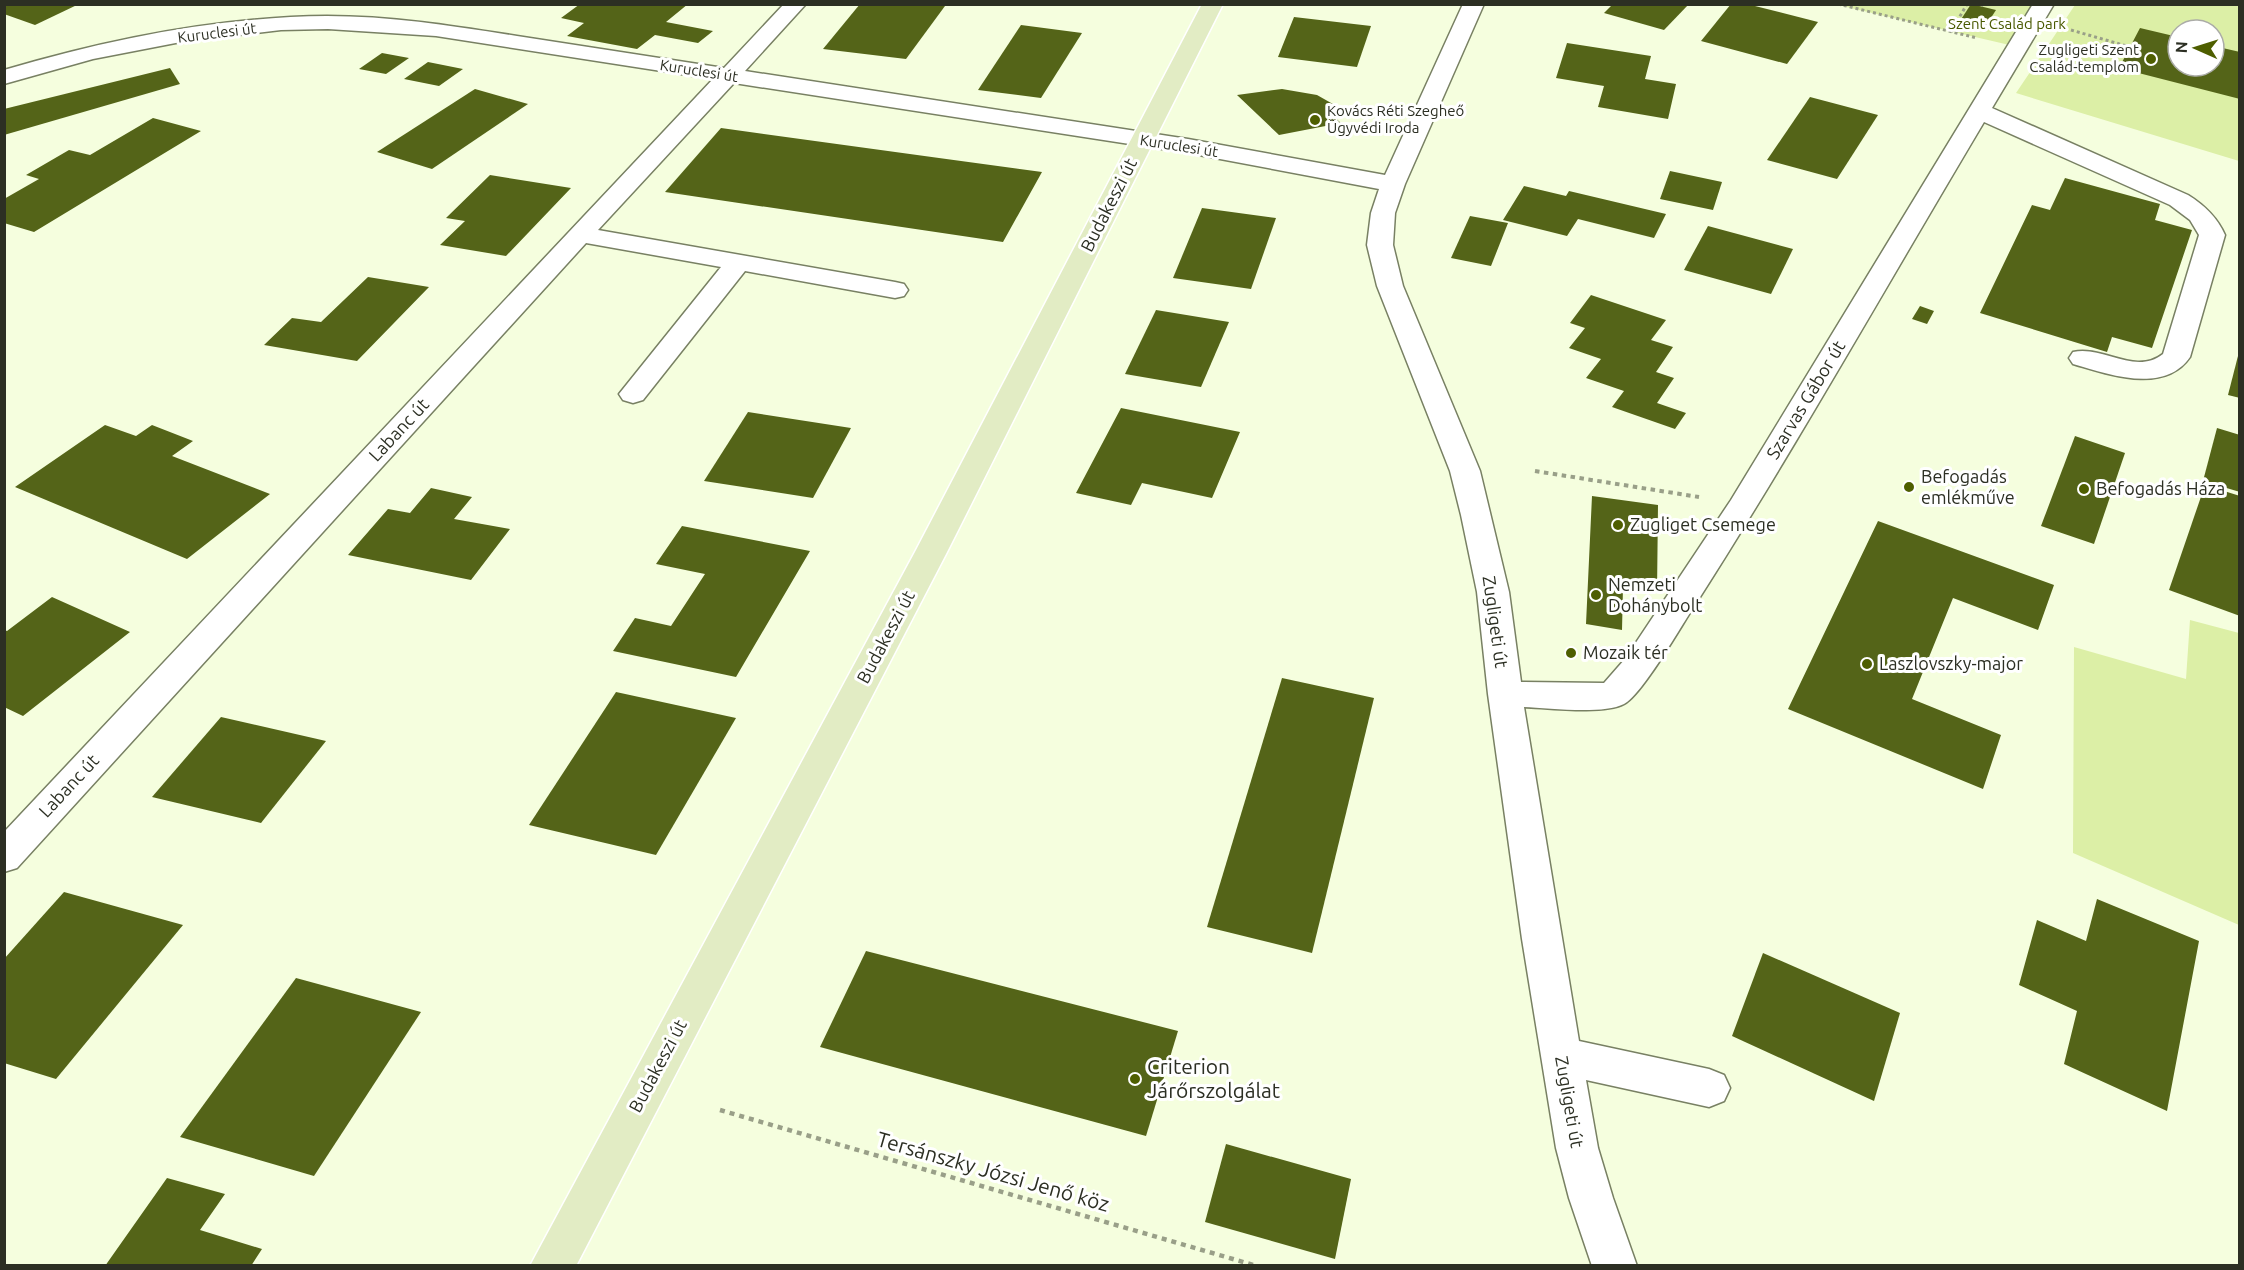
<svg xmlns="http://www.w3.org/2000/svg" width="2244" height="1270" font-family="Ubuntu,sans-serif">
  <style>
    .green { fill: #dcefa6; fill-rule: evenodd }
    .building { fill: #546418 }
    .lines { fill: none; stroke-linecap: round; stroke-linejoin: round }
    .minor-casing { stroke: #788063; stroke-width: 3 }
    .major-casing { stroke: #fff; stroke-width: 3 }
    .path-far2 { stroke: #999f88; stroke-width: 3; stroke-dasharray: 3 3; stroke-linecap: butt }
    .path-far1 { stroke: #999f88; stroke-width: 4; stroke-dasharray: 4.5 4.5; stroke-linecap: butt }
    .path { stroke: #999f88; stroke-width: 4.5; stroke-dasharray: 5 5; stroke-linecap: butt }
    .minor { fill: #fff; fill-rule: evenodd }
    .major { fill: #e2ecc4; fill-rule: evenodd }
    .poi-dot { fill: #4e5e00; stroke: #fff; stroke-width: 2 }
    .labels { text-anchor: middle; stroke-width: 6; stroke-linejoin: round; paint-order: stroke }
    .far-park-label { font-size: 15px; fill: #495900; stroke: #fff }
    .far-street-label { font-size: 15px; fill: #2c2f23; stroke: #fff }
    .far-poi-label { font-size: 15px; fill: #2c2f23; stroke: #fff; text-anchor: end }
    .street-label { font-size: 18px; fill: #2c2f23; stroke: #fff }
    .poi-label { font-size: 18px; fill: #2c2f23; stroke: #fff; text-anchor: start }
    .near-poi-label { font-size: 21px; fill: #2c2f23; stroke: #fff; text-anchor: start }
    .near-street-label { font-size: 21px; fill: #2c2f23; stroke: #fff }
  </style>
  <rect width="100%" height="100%" fill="#f5fede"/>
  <g class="green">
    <path d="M1838,5H2044L2018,47Z"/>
    <path d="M2075,5H2239V161L2016,93ZM2178,30H2214V66H2178Z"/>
    <path d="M2190,620L2239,633V925L2073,853L2074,647L2186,679Z"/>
  </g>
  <g class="building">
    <path d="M4,4H79L35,25L4,14Z"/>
    <path d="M580,4H688L666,22L713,31L698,43L655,35L637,49L567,36L584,23L561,18Z"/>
    <path d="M860,4H932L945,6L906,59L823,49Z"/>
    <path d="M1613,4H1689L1664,30L1604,13Z"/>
    <path d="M1731,4H1747L1818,22L1787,64L1701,41Z"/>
    <path d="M1971,4L1996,10L1985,27L1960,21Z"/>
    <path d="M1294,17L1371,26L1357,67L1278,57Z"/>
    <path d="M1021,25L1082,33L1041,98L978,90Z"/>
    <path d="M2140,28L2178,37V66H2214V46L2240,52V99L2119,68Z"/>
    <path d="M1567,43L1651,56L1645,79L1676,84L1668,119L1598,107L1604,86L1556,78Z"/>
    <path d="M382,53L409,58L386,74L359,69Z"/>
    <path d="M428,62L463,69L439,86L404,79Z"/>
    <path d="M170,68L180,84L4,135V109Z"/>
    <path d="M475,89L528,104L432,169L377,152Z"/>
    <path d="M1282,89L1317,95L1347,112L1334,117L1341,123L1279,135L1237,95Z"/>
    <path d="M1810,97L1878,115L1837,179L1767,160Z"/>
    <path d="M153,118L201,131L34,232L4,223V199L39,179L26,175L69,150L90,155Z"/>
    <path d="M721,128L939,158L1042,172L1003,242L665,192Z"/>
    <path d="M1670,171L1722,182L1713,210L1660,199Z"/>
    <path d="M490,175L571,188L506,256L440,245L465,221L446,218Z"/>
    <path d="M2065,178L2160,204L2155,220L2192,230L2152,348L2112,337L2107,352L1980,313L2032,205L2050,210Z"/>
    <path d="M1524,186L1566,196L1569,191L1666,214L1654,238L1578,219L1567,236L1503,220Z"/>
    <path d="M1202,208L1276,218L1251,289L1173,278Z"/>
    <path d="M1470,216L1508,223L1491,266L1451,258Z"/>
    <path d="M1708,226L1793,249L1771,294L1684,270Z"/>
    <path d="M368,277L429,287L357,361L264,345L292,318L321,322Z"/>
    <path d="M1591,295L1666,320L1651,340L1673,347L1656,372L1674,378L1657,403L1686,413L1675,429L1612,407L1624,391L1586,378L1601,359L1569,348L1585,328L1570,323Z"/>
    <path d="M1920,306L1934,311L1927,324L1912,319Z"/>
    <path d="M1156,310L1229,322L1201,387L1125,374Z"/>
    <path d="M2239,352H2240V398L2228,395Z"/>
    <path d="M1121,408L1240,432L1212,498L1142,483L1131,505L1076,493Z"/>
    <path d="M748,412L851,428L813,498L704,481Z"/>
    <path d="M105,425L136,436L152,425L193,441L172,456L270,494L187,559L15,487Z"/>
    <path d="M2217,428L2240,435V492L2203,481Z"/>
    <path d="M2075,436L2125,453L2094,544L2041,526Z"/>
    <path d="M2205,485L2240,496V616L2169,590Z"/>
    <path d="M431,488L472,497L454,519L510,529L471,580L348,555L388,509L410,513Z"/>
    <path d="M1592,496L1658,505L1657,593L1623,587L1622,630L1586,624Z"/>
    <path d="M1878,521L2054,585L2038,630L1953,598L1912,699L2001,735L1983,789L1788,709Z"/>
    <path d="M682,526L810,551L736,677L613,651L635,618L671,626L705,574L656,564Z"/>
    <path d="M52,597L130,632L23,716L4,707V630L7,631Z"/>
    <path d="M1282,678L1374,698L1312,953L1207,927Z"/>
    <path d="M616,692L736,718L656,855L529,825Z"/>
    <path d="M221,717L326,741L261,823L152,797Z"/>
    <path d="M64,892L183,925L56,1079L4,1063V959Z"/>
    <path d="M2097,899L2199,941L2167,1111L2064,1064L2077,1011L2019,985L2037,920L2086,941Z"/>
    <path d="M866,951L1178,1031L1146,1136L820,1047Z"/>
    <path d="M1763,953L1900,1013L1874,1101L1732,1036Z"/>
    <path d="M296,978L421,1012L314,1176L180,1137Z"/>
    <path d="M1226,1144L1351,1179L1335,1259L1205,1222Z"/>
    <path d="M167,1178L225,1194L200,1230L262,1249L251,1266H105Z"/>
  </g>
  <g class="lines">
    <defs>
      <path id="minor" d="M784,4H806L745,71L1188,139L1385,175L1463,4H1484L1405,184L1395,213L1393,245L1403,286L1480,471L1509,592L1521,682L1604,683L1625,659L1731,500L2033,4H2054L1992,108L2188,195C2204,205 2217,217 2225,235L2190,357C2164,395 2108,374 2073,364L2069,358L2073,352C2103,345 2135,376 2163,354L2199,235L2190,220L2170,205L1984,122C1888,283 1796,447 1695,605C1681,626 1642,695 1624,704C1603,715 1548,708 1524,707L1579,1041L1709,1069L1724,1075L1730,1088L1724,1101L1709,1107L1586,1080L1598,1148L1613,1198L1637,1266H1592L1569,1198L1556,1148L1522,939L1488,694L1477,592L1461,515L1450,471L1377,286L1367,245L1371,213L1379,189L1188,153L734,83L598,230L895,282L904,284L908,290L904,296L895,298L745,271L643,400L633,403L623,400L619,394L721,267L586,243L17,868L4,872V832L713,79L436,36L328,29L281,30L186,41L93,59L4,84V70C109,39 217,17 327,16C391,16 454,26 517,36C586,47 655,57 724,68Z"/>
      <path id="major" d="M1202,4H1223L947,552L576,1266H530L915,552Z"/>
    </defs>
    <use href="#minor" class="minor-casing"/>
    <use href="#major" class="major-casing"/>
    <g class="path-far2">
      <path d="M1838,4L1977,38"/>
      <path d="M1981,4L1985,7"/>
      <path d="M2071,30L2130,47"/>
      <path d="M1951,32L1967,4"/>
    </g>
    <path class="path-far1" d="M1535,471L1699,497"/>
    <path class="path" d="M720,1110L1257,1266"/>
    <use href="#minor" class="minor"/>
    <use href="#major" class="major"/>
  </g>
  <g class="poi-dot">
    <circle cx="2151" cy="59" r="6"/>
    <circle cx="1315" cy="120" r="6"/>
    <circle cx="1909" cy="487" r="6"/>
    <circle cx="2084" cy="489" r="6"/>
    <circle cx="1618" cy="525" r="6"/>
    <circle cx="1596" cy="595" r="6"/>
    <circle cx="1571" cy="653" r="6"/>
    <circle cx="1867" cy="664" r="6"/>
    <circle cx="1135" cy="1079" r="6"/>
  </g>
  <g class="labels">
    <g class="far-park-label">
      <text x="2007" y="29">Szent Család park</text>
    </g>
    <g class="far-street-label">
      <text transform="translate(217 33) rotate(-7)" y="5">Kuruclesi út</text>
      <text transform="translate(699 71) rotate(9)" y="5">Kuruclesi út</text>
      <text transform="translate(1179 146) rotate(9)" y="5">Kuruclesi út</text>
    </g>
    <g class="far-poi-label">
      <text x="2139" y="55">Zugligeti Szent<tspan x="2139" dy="17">Család-templom</tspan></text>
      <text x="1327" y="116" text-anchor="start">Kovács Réti Szegheő<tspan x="1327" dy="17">Ügyvédi Iroda</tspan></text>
    </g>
    <g class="street-label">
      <text transform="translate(1109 205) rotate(-63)" y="6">Budakeszi út</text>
      <text transform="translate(1806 400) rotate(-59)" y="6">Szarvas Gábor út</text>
      <text transform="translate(399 430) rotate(-47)" y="6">Labanc út</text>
      <text transform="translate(1495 622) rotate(82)" y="6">Zugligeti út</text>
      <text transform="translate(886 637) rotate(-62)" y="6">Budakeszi út</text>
      <text transform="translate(69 786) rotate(-47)" y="6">Labanc út</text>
      <text transform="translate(658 1066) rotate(-62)" y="6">Budakeszi út</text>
      <text transform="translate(1569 1102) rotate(80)" y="6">Zugligeti út</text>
    </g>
    <g class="poi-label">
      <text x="1921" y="483">Befogadás<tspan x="1921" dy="21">emlékműve</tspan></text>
      <text x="2096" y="495">Befogadás Háza</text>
      <text x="1630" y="531">Zugliget Csemege</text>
      <text x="1608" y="591">Nemzeti<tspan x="1608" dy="21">Dohánybolt</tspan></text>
      <text x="1583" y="659">Mozaik tér</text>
      <text x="1879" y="670">Laszlovszky-major</text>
    </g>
    <g class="near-poi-label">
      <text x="1147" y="1074">Criterion<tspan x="1147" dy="24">Járőrszolgálat</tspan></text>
    </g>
    <g class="near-street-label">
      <text transform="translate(993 1172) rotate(16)" y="7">Tersánszky Józsi Jenő köz</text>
    </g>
  </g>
  <rect width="2244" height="1270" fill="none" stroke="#2c2f23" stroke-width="12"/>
  <g transform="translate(2196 48) rotate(273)"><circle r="28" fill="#ffffff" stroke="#abaca7" stroke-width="1.5"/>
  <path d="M0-4.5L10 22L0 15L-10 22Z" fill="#4e5e00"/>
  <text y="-9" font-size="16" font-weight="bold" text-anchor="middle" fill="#2c2f23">N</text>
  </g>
</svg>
